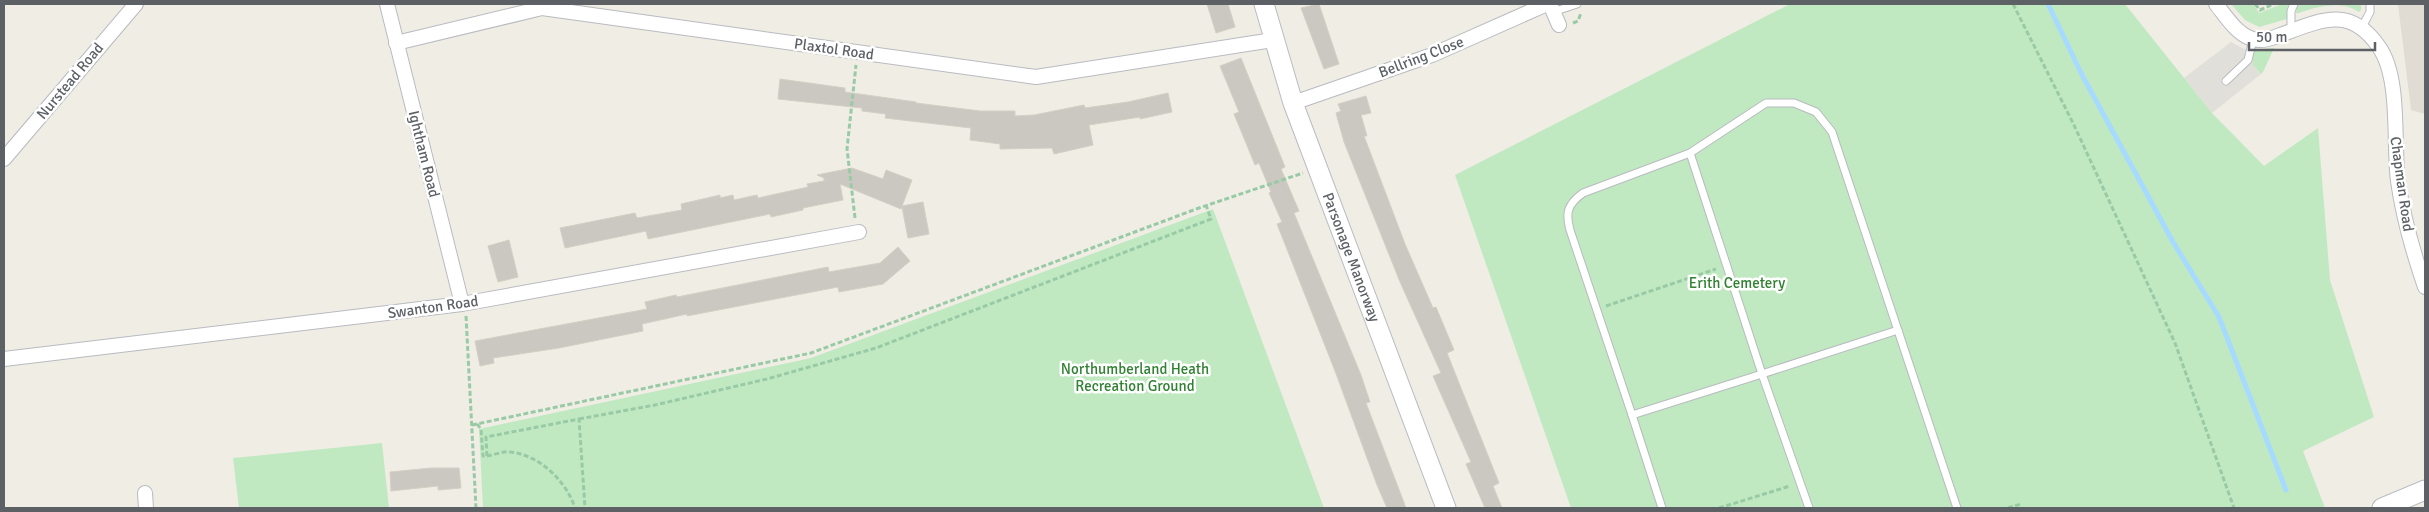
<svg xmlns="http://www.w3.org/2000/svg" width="2429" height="512" font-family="Signika,sans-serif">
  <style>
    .industrial { fill: #e1dfda }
    .education { fill: #e0dcd3 }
    .green { fill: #c1e9c1 }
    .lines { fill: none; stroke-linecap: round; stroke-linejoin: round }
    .stream { stroke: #a6daff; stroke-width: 5 }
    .building { fill: #cbc8c2; stroke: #d5cfc3 }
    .lane-casing { stroke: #b8bbc0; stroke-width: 9 }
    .street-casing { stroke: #b8bbc0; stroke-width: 16 }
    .secondary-casing { stroke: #b9bcc2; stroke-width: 21 }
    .path { stroke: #99caa6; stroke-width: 3; stroke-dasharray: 5 2.5; stroke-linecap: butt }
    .lane { stroke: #fff; stroke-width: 7 }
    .street { stroke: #fff; stroke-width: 14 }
    .secondary { stroke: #fff; stroke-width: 19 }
    .labels { text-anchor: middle; stroke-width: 5; stroke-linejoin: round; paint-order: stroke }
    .street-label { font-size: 15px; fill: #5d6166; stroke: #fff }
    .park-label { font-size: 15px; fill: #308232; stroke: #fff }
  </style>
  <rect width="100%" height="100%" fill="#f0ede5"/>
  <path class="industrial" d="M2231,42L2244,49L2253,50V65L2261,74L2212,113L2184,78Z"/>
  <path class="education" d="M2398,4H2425V114L2411,110Z"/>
  <g class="green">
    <path d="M1790,4H2125L2212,113L2264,166L2318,128L2330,280L2374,417L2303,451L2325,508H1571L1455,175Z"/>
    <path d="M2231,4H2253L2259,13L2282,4H2288L2287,19L2259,27L2245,20Z"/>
    <path d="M2297,4H2361V10L2359,12C2342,0 2317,6 2299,13H2296Z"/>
    <path d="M2274,48L2263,72L2261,74L2253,65V50Z"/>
    <path d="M1213,209L1324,508H483L479,429L811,358Z"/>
    <path d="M382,443L389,508H239L233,458Z"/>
  </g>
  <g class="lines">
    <path class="stream" d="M2048,4L2082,75L2173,242L2219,317L2286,490"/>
  </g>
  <g class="building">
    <path d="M1207,4H1228L1235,27L1216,33Z"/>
    <path d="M1319,4L1339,64L1324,69L1301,8Z"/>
    <path d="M1241,58L1285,167L1281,169L1299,211L1294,213L1361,375L1370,402L1366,403L1406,508H1387L1377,485L1335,371L1277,224L1282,222L1269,193L1271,192L1259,163L1255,165L1234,114L1239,112L1220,66Z"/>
    <path d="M780,79L845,88V92L916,102V103L980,111H1015V116L1034,115L1084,105L1085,108L1128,102L1168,93L1172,112L1140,119V117L1089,125L1093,145L1054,154L1052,148L1000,149V144L970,140L971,128L885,118L886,114L862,111V108L778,99Z"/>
    <path d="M1366,96L1371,113L1361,115L1367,136H1364L1405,244L1433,308L1436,307L1454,350L1447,353L1499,483L1493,486L1502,508H1485L1466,464L1471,462L1433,376L1441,373L1400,282L1344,142L1336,113L1341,111L1338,104Z"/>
    <path d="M852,168L883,179L886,170L912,180L902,206L923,202L929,234L908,238L902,207L901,209L840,184L843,200L803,208V210L771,217L770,214L648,239L646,231L565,248L560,228L635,213L637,218L682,210L681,204L720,195V198L733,195L734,200L757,195L758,198L808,187L807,184L824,181V178L817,175Z"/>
    <path d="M509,240L518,277L498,282L488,246Z"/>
    <path d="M898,247L910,261L883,284L839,292L838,287L687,316V314L642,324L643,331L559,348L493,358L494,363L480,366L475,341L647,309L645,302L676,295L677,297L828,267L829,272L880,263Z"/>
    <path d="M431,468H459L461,488L438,490V486L391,491L390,472Z"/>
  </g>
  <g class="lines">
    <defs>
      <g id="lane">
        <path d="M1553,12L1577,4"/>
        <path d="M2362,27L2370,12V4"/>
        <path d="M2291,31V11L2294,4"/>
        <path d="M2226,81L2248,60L2253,39"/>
        <path d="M1632,415L1570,230C1565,212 1568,204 1583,193L1690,153L1766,103H1794L1816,112L1832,132L1957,508"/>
        <path d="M1662,508L1632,415L1762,374L1690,153"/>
        <path d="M1809,508L1762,374L1898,330"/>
      </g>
      <g id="street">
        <path d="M387,4L462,304"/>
        <path d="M1550,4L1559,25"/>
        <path d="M2216,4C2225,15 2236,33 2250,38C2262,43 2272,38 2283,34C2323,19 2351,6 2379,47C2401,78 2393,143 2398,181C2403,217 2413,252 2425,287"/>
        <path d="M396,43L542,8L1036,77L1273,40"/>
        <path d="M1293,103L1432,55L1547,4"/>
        <path d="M4,159L136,4"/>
        <path d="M4,359L462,304L859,232"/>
        <path d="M145,493L146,508"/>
      </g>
      <g id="secondary">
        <path id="s1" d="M1264,4L1293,103L1446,508"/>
        <path d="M2382,508L2425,490"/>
      </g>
    </defs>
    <use href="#lane" class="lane-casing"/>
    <use href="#street" class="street-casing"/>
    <use href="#secondary" class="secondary-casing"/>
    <g class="path">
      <path d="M2013,4L2073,123L2175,343L2234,508"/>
      <path d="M2255,4L2260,10L2274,4"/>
      <path d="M1573,23L1578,21L1581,13"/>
      <path d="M855,218L847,149L856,65"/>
      <path d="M1606,306L1716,269"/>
      <path d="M466,316L476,508"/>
      <path d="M579,419L655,405L767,379L876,348L1211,219L1206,205"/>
      <path d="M477,424L481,429L483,456H487L486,437L579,419L585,508"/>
      <path d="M472,425L811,353L1199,208L1303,173"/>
      <path d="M487,456C494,455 503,451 510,452C540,455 566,481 575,508"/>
      <path d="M1719,508L1790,486"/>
      <path d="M2008,508L2021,504"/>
    </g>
    <use href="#lane" class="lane"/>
    <use href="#street" class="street"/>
    <use href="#secondary" class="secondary"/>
  </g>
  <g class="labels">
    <g class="street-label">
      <text transform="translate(834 49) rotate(8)" y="5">Plaxtol Road</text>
      <text transform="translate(1421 57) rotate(-21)" y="5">Bellring Close</text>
      <text transform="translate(70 81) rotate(-50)" y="5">Nurstead Road</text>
      <text transform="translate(424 154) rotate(76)" y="5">Ightham Road</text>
      <text transform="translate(2402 184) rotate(82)" y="5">Chapman Road</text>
      <text dy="5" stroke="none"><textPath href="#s1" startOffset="268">Parsonage Manorway</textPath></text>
      <text transform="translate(433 307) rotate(-8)" y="5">Swanton Road</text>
    </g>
    <g class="park-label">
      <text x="1737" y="288">Erith Cemetery</text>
      <text x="1135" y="374">Northumberland Heath<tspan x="1135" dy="17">Recreation Ground</tspan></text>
    </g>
  </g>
  <rect width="2429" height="512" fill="none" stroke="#5d6166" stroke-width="10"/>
  <path d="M2249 42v8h126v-8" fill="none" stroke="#5d6166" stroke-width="2.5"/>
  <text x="2256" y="42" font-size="15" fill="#5d6166" stroke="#ffffff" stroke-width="4" paint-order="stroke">50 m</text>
</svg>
